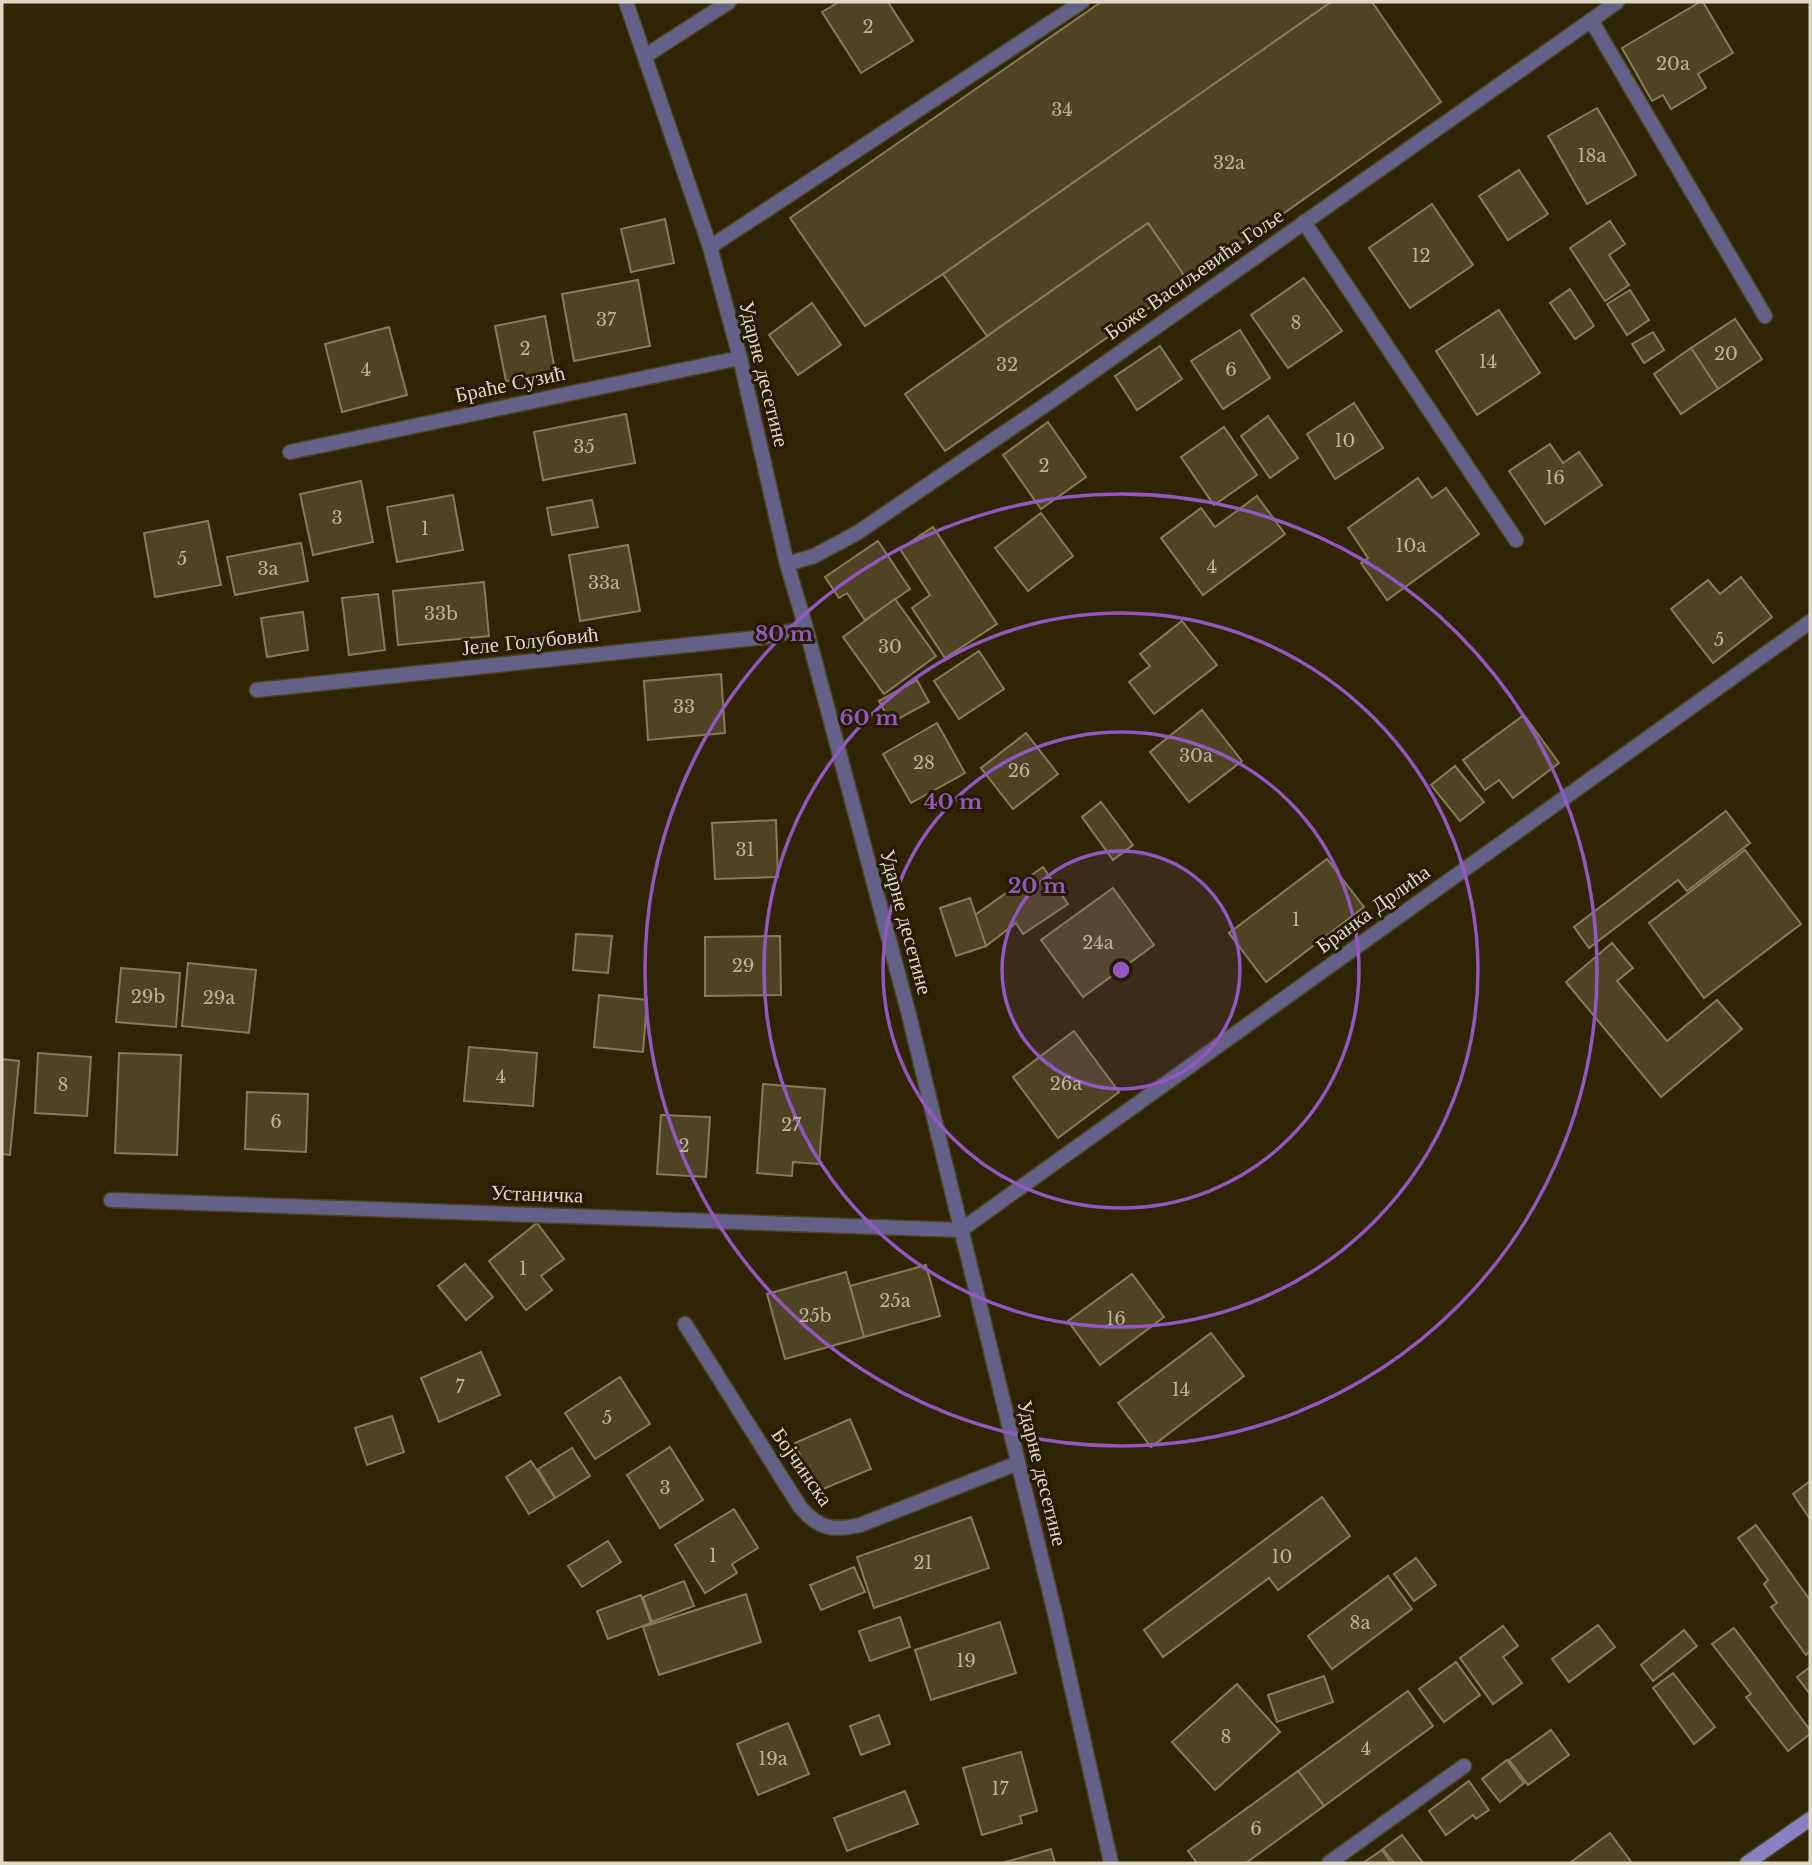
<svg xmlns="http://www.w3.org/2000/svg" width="1812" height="1865" font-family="'Libre Baskerville',serif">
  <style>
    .building { fill: #4e4424; stroke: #867c5a; stroke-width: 2 }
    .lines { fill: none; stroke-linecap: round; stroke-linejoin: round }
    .lane-casing { stroke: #4b4223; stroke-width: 17 }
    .street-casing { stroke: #4b4223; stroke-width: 17 }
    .secondary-casing { stroke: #4b4223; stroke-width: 17 }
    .lane { stroke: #646189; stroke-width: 14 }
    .street { stroke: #646189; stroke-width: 14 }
    .secondary { stroke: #8781c2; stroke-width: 14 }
    .ring { fill: none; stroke: #9457c1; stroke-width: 3.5 }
    .labels { text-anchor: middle; stroke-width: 6; stroke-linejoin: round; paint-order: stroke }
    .number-label { font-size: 18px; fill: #bab49e }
    .street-label { font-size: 21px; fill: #ded9c7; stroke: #251b00 }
    .centre { fill: #9457c1; stroke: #251b00; stroke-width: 3.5 }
    .ring-label { font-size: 21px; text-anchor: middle; font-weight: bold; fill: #9457c1; stroke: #251b00; stroke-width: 6; stroke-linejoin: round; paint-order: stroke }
  </style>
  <rect width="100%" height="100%" fill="#2f2504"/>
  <g class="building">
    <path d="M839,2H888L913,41L861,73L822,12Z"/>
    <path d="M1101,2H1331L943,274L865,326L790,218Z"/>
    <path d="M1331,2H1372L1441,102L1188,281L1148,223L987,336L943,274Z"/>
    <path d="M1700,2H1703L1733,53L1698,74L1706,88L1671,109L1663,95L1652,101L1622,48Z"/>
    <path d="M1597,108L1636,175L1587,204L1548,136Z"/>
    <path d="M1519,170L1548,214L1508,240L1479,196Z"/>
    <path d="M1432,204L1473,265L1410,308L1369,248Z"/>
    <path d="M665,219L674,263L631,272L621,229Z"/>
    <path d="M1610,221L1625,244L1609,255L1629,285L1605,301L1570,248Z"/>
    <path d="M1148,223L1188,281L945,451L905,394Z"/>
    <path d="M1304,278L1342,331L1288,368L1251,315Z"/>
    <path d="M638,280L650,346L574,361L562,294Z"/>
    <path d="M1570,289L1594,326L1575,339L1550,303Z"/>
    <path d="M1630,290L1649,320L1627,335L1607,304Z"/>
    <path d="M812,303L841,345L798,375L769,335Z"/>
    <path d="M1499,310L1540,373L1477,415L1436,351Z"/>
    <path d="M545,316L555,371L506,381L495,326Z"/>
    <path d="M1735,319L1762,359L1718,389L1691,348Z"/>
    <path d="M389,327L407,395L342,412L325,344Z"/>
    <path d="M1240,330L1270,378L1223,409L1191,361Z"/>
    <path d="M1653,332L1664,350L1644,363L1632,344Z"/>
    <path d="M1160,346L1182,379L1137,410L1115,376Z"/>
    <path d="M1691,348L1718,389L1681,414L1654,374Z"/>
    <path d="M1354,403L1383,448L1335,479L1307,434Z"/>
    <path d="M626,414L635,463L543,480L534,432Z"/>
    <path d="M1268,416L1298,458L1270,478L1241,436Z"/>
    <path d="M1048,422L1086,477L1041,509L1003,455Z"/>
    <path d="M1224,427L1257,475L1214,505L1181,457Z"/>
    <path d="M1550,444L1563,463L1579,452L1602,485L1545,524L1509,471Z"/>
    <path d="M1418,478L1432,498L1446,488L1479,534L1387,600L1361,563L1368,558L1348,528Z"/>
    <path d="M361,481L373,542L313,555L300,494Z"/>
    <path d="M453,495L463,550L397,562L387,507Z"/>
    <path d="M1257,496L1285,534L1203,595L1161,538L1201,508L1215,527Z"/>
    <path d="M592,500L598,527L552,535L547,508Z"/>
    <path d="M1041,513L1073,556L1028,591L995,548Z"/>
    <path d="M208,521L221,585L155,597L144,533Z"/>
    <path d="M933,527L997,624L945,658L912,608L930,595L900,549Z"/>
    <path d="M878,541L910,589L865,620L847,593L839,598L825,577Z"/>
    <path d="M301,543L308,581L235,595L227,557Z"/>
    <path d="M628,545L640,611L580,621L569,555Z"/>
    <path d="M1741,577L1772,617L1713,663L1671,609L1708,580L1720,594Z"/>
    <path d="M484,582L489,636L398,645L393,591Z"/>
    <path d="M378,594L385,650L349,655L342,598Z"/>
    <path d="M895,599L936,656L884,694L843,637Z"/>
    <path d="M303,612L308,650L267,657L261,618Z"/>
    <path d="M1182,621L1217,665L1154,714L1129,682L1150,666L1140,654Z"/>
    <path d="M979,651L1004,689L959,719L934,681Z"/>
    <path d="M721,674L725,733L648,740L644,681Z"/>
    <path d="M917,680L929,702L891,723L879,701Z"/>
    <path d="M1202,710L1242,761L1189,802L1150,752Z"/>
    <path d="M1524,715L1559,763L1513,798L1499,780L1485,790L1463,760Z"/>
    <path d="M937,723L965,773L911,803L883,754Z"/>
    <path d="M1026,733L1058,774L1013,809L981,768Z"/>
    <path d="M1455,766L1484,802L1460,821L1431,785Z"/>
    <path d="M1101,802L1133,845L1113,860L1082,817Z"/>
    <path d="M1726,811L1750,843L1687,891L1678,880L1589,948L1574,927Z"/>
    <path d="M776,820L778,877L715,879L712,823Z"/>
    <path d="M1745,850L1801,924L1704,998L1649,923Z"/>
    <path d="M1327,859L1364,907L1266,982L1229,933Z"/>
    <path d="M1043,867L1068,904L1023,934L1016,923L986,946L975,915Z"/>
    <path d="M1113,888L1154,945L1083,997L1041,940Z"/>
    <path d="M970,898L986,946L956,956L940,908Z"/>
    <path d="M576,934L612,936L608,973L573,970Z"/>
    <path d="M780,936L781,995L705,996V937Z"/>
    <path d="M1612,943L1633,968L1617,981L1667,1041L1717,1000L1742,1029L1661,1097L1566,982Z"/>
    <path d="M188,963L256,970L249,1033L182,1026Z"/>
    <path d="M121,968L180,973L176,1027L116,1022Z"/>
    <path d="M599,995L647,1000L643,1052L594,1047Z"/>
    <path d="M1074,1031L1119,1092L1058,1138L1013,1077Z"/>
    <path d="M469,1047L537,1053L533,1106L464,1101Z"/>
    <path d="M38,1053L91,1057L87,1116L35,1113Z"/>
    <path d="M119,1053L181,1055L177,1155L115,1153Z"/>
    <path d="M2,1059L19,1061L10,1155L2,1154Z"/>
    <path d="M763,1084L825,1089L819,1164L793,1162L792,1176L757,1173Z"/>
    <path d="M247,1092L308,1094L306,1152L245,1149Z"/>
    <path d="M661,1115L710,1117L706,1177L657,1174Z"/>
    <path d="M537,1223L564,1259L541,1276L552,1290L526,1310L489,1261Z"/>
    <path d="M465,1264L493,1297L466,1320L438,1286Z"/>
    <path d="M926,1265L940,1316L864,1337L850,1286Z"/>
    <path d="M846,1272L864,1337L785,1359L767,1294Z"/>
    <path d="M1132,1274L1164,1317L1100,1365L1068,1321Z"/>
    <path d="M1211,1333L1244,1376L1151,1447L1118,1403Z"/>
    <path d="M481,1352L500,1395L439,1422L421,1378Z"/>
    <path d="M620,1377L650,1424L595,1459L565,1413Z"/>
    <path d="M392,1416L404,1452L367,1465L355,1428Z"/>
    <path d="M850,1419L871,1469L816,1492L795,1443Z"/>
    <path d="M670,1447L703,1500L660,1528L627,1475Z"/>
    <path d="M572,1448L590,1476L555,1498L538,1469Z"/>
    <path d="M531,1461L555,1498L529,1514L506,1477Z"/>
    <path d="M1810,1481V1519L1793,1494Z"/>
    <path d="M1322,1497L1350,1536L1278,1590L1269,1578L1163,1657L1144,1630Z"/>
    <path d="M734,1509L758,1548L732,1564L737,1573L705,1593L675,1545Z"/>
    <path d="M971,1517L989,1568L874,1608L857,1557Z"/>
    <path d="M1756,1525L1810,1600V1651L1806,1655L1771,1607L1777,1603L1764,1584L1768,1580L1738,1538Z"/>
    <path d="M608,1541L621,1562L582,1587L568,1566Z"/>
    <path d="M1416,1558L1436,1585L1414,1601L1394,1574Z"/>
    <path d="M854,1567L865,1592L821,1610L810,1585Z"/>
    <path d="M1388,1576L1412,1609L1332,1669L1308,1636Z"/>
    <path d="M684,1581L694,1606L652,1622L643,1597Z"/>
    <path d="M746,1594L761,1642L659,1675L643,1627Z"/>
    <path d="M641,1595L651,1623L608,1639L597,1611Z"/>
    <path d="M900,1617L910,1647L870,1661L859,1631Z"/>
    <path d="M1000,1622L1016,1673L931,1700L915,1650Z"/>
    <path d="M1598,1625L1615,1647L1569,1682L1552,1659Z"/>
    <path d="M1503,1626L1518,1646L1503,1657L1522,1683L1493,1704L1460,1658Z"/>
    <path d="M1734,1628L1810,1730V1734L1788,1751L1746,1697L1751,1694L1712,1644Z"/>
    <path d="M1684,1630L1697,1646L1653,1681L1641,1665Z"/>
    <path d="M1456,1662L1480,1695L1444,1722L1419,1689Z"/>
    <path d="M1810,1667V1694L1797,1677Z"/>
    <path d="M1673,1673L1715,1727L1694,1744L1653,1688Z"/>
    <path d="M1324,1676L1333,1702L1277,1722L1268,1695Z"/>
    <path d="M1237,1684L1280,1732L1215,1790L1172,1742Z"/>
    <path d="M1408,1691L1433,1726L1324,1806L1298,1771Z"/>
    <path d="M879,1715L890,1744L861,1755L850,1726Z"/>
    <path d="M788,1723L809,1774L758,1795L737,1744Z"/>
    <path d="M1551,1730L1569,1755L1528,1785L1509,1760Z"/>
    <path d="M1021,1752L1037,1811L1020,1816L1022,1823L982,1835L963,1768Z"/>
    <path d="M1507,1760L1524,1783L1500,1802L1482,1779Z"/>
    <path d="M1298,1771L1324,1806L1246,1863H1197L1188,1851Z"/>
    <path d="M1469,1781L1489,1810L1476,1819L1473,1815L1446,1835L1429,1811Z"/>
    <path d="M905,1791L918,1824L847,1851L834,1818Z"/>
    <path d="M1610,1833L1632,1863H1572L1571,1862Z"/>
    <path d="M1402,1835L1423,1863H1394L1383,1849Z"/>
    <path d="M1051,1849L1055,1863H1002Z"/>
    <path d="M1382,1850L1391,1863H1363Z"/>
  </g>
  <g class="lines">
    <defs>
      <g id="lane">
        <path d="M1591,20L1765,316"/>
        <path d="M1304,222L1516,540"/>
        <path d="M710,247L1082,2"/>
        <path d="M1329,1863L1464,1766"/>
      </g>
      <g id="street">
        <path d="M626,2L710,247L740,358L787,564L806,628L908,1011L1056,1618L1111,1863"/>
        <path d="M645,56L729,2"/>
        <path d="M290,452L740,358"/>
        <path d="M787,564L814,556L857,533L1057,397L1617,2"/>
        <path d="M257,690L765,637L806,628"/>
        <path d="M111,1200L961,1230L1810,622"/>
        <path d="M685,1324L800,1507C819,1529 832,1531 860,1525L1018,1463"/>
      </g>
      <path id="secondary" d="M1747,1863L1810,1819"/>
    </defs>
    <use href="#lane" class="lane-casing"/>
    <use href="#street" class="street-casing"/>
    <use href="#secondary" class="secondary-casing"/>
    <use href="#lane" class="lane"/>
    <use href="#street" class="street"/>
    <use href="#secondary" class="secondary"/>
  </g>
  <circle cx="1121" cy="970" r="119" fill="#9457c1" fill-opacity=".12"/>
  <g class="ring">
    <circle cx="1121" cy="970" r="119"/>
    <circle cx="1121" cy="970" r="238"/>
    <circle cx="1121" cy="970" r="357"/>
    <circle cx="1121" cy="970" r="476"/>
  </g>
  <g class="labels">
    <g class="number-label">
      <text x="868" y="33">2</text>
      <text x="1673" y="70">20a</text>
      <text x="1062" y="116">34</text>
      <text x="1592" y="162">18a</text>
      <text x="1229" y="169">32a</text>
      <text x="1421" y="262">12</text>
      <text x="606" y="326">37</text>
      <text x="1296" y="329">8</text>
      <text x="525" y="355">2</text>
      <text x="1726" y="360">20</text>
      <text x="1488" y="368">14</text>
      <text x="1007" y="371">32</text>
      <text x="366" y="376">4</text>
      <text x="1231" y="376">6</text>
      <text x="1345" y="447">10</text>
      <text x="584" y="453">35</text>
      <text x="1044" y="472">2</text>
      <text x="1555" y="484">16</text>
      <text x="337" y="524">3</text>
      <text x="425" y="535">1</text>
      <text x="1411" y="552">10a</text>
      <text x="182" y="565">5</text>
      <text x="1212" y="573">4</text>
      <text x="268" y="575">3a</text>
      <text x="604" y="589">33a</text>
      <text x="441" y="620">33b</text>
      <text x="1719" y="646">5</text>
      <text x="890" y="653">30</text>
      <text x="684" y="713">33</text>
      <text x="1196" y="762">30a</text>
      <text x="924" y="769">28</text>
      <text x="1019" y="777">26</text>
      <text x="745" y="856">31</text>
      <text x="1296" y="926">1</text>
      <text x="1098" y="949">24a</text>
      <text x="743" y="972">29</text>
      <text x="148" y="1003">29b</text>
      <text x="219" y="1004">29a</text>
      <text x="501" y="1083">4</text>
      <text x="1066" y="1090">26a</text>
      <text x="63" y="1091">8</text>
      <text x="276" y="1128">6</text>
      <text x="791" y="1131">27</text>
      <text x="684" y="1152">2</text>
      <text x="523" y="1275">1</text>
      <text x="895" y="1307">25a</text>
      <text x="815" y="1322">25b</text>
      <text x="1116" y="1325">16</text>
      <text x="460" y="1393">7</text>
      <text x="1181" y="1396">14</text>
      <text x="607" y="1424">5</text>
      <text x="665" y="1494">3</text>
      <text x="713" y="1562">1</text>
      <text x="1282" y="1563">10</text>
      <text x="923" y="1569">21</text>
      <text x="1360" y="1629">8a</text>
      <text x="966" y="1667">19</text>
      <text x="1226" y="1743">8</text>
      <text x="1366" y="1755">4</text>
      <text x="773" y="1765">19a</text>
      <text x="1000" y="1795">17</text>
      <text x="1256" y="1835">6</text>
    </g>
    <g class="street-label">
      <text transform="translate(1194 274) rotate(-35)" y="7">Боже Васиљевића Гоље</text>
      <text transform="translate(764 374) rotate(76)" y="7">Ударне десетине</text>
      <text transform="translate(510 384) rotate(-12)" y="7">Браће Сузић</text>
      <text transform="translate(530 641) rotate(-6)" y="7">Јеле Голубовић</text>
      <text transform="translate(1373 909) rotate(-36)" y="7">Бранка Дрлића</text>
      <text transform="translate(906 922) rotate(75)" y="7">Ударне десетине</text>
      <text transform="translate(537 1194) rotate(2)" y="7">Устаничка</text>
      <text transform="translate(802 1467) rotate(55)" y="7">Бојчинска</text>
      <text transform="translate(1042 1473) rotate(76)" y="7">Ударне десетине</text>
    </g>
  </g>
  <circle cx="1121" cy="970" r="10" class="centre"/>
  <g class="ring-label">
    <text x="784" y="641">80 m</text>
    <text x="869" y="725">60 m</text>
    <text x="953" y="809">40 m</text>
    <text x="1037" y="893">20 m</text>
  </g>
  <rect width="1812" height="1865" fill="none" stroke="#ded9c7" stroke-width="7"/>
</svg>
